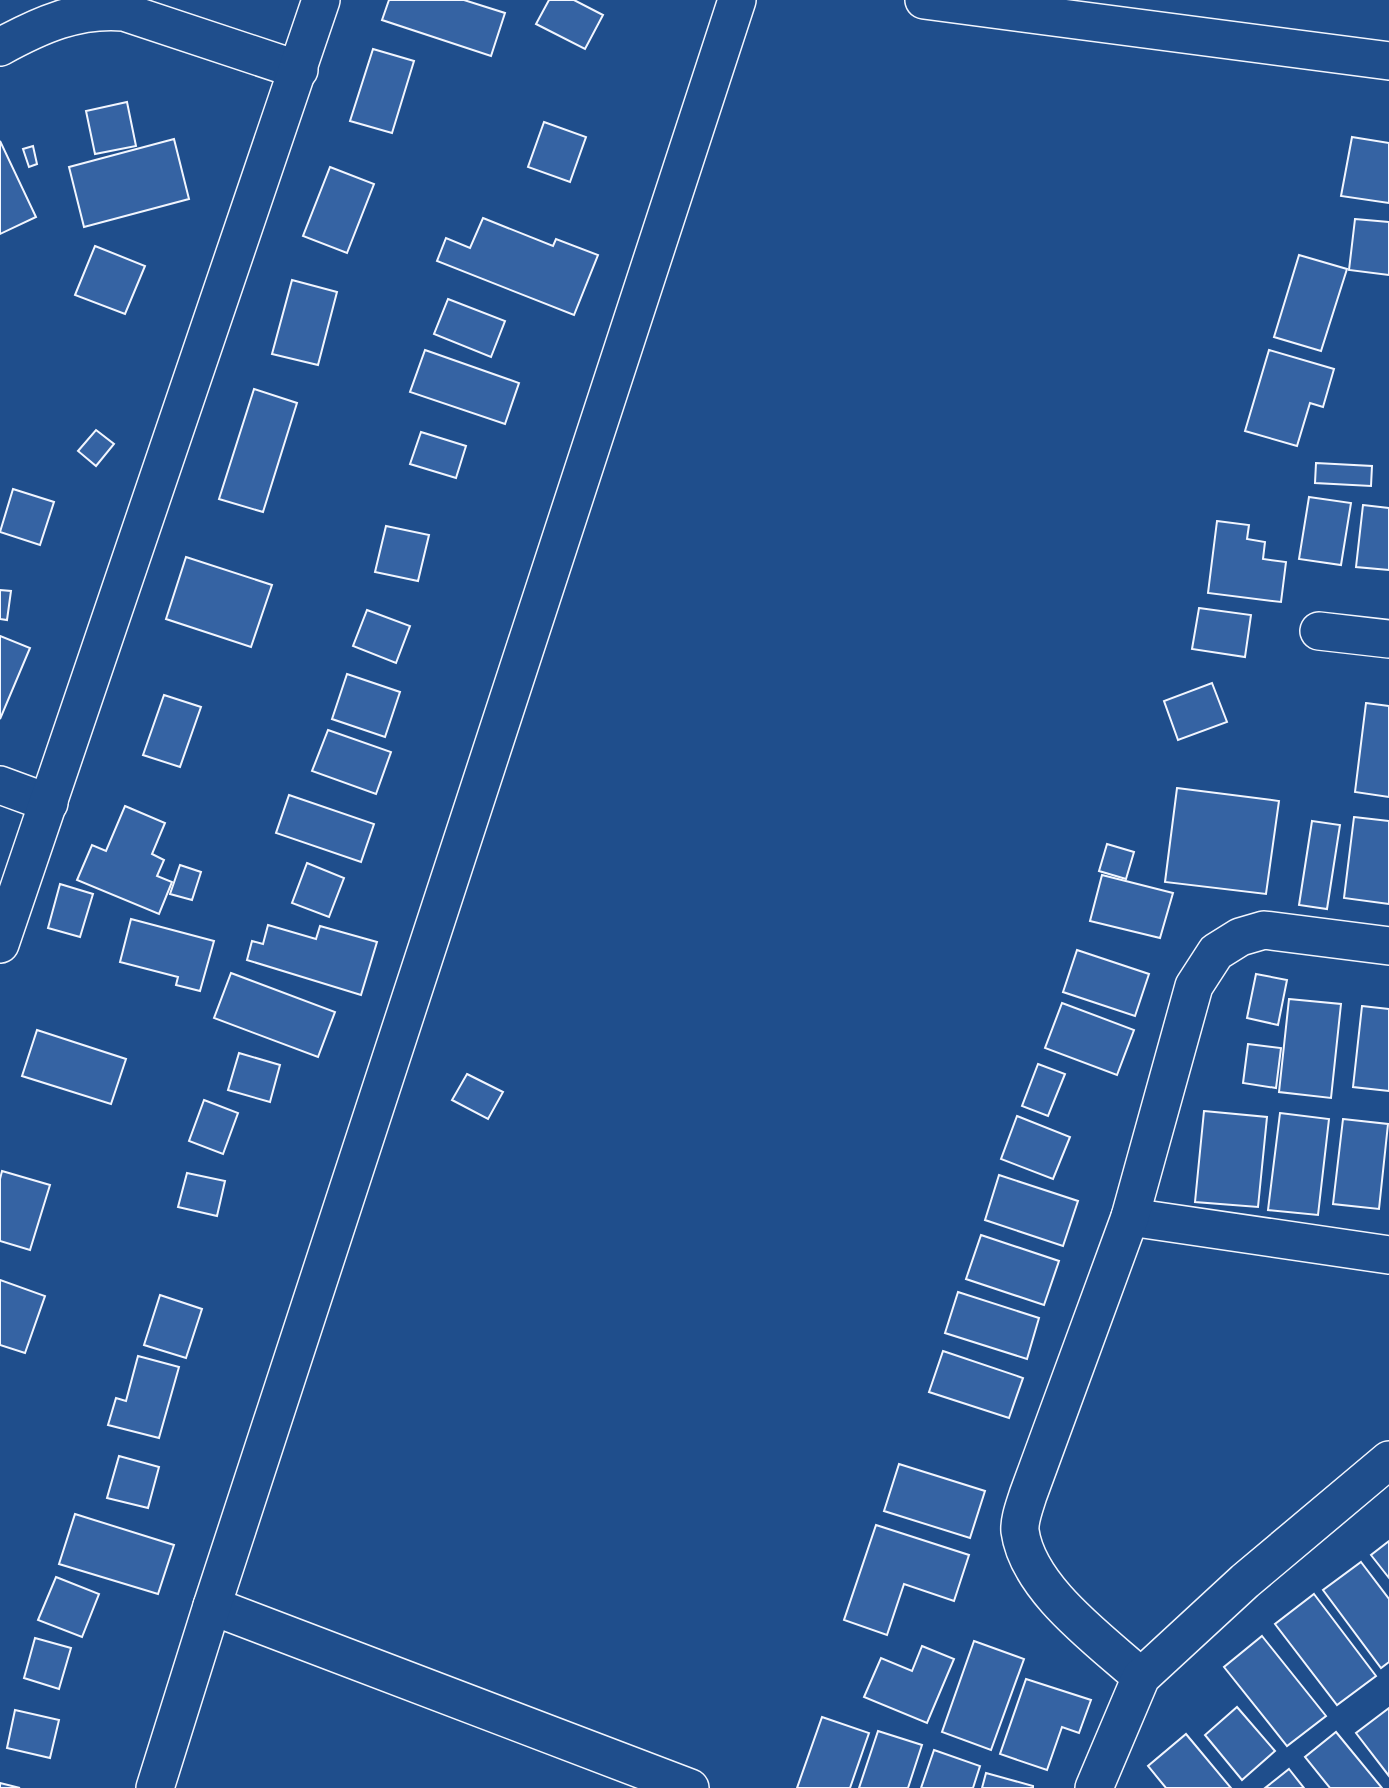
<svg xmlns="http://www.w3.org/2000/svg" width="1389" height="1788" font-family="Quicksand,sans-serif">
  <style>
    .building { fill: #3563a3; stroke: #f2f6ff; stroke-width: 2 }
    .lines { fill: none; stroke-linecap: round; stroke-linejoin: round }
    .street-casing { stroke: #f2f6ff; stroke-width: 40 }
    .street { stroke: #1f4e8c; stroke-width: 37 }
  </style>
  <rect width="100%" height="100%" fill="#1f4e8c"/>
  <g class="building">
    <path d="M389,0H464L505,13L491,56L382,20Z"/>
    <path d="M549,0H574L603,15L585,49L536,24Z"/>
    <path d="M373,49L414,61L392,133L350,121Z"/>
    <path d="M127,102L136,146L95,154L86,111Z"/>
    <path d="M544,122L586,137L570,182L528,167Z"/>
    <path d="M1352,137L1389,143V203L1341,196Z"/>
    <path d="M174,139L189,199L84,227L69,167Z"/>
    <path d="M0,141L36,217L0,234Z"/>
    <path d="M33,146L37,164L29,167L23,149Z"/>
    <path d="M330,167L374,184L347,253L303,236Z"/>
    <path d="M483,218L553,246L556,239L598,255L574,315L437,261L446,238L470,248Z"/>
    <path d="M1355,219L1389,222V275L1349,270Z"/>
    <path d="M95,246L145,266L125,314L75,295Z"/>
    <path d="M1299,255L1347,269L1321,351L1274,337Z"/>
    <path d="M292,280L337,292L318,365L272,354Z"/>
    <path d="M448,299L505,321L491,357L434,334Z"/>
    <path d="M425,350L519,383L505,424L410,392Z"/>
    <path d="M1269,350L1334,369L1323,407L1310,403L1297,446L1245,431Z"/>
    <path d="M254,389L297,403L263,512L219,499Z"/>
    <path d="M96,430L114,444L96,466L78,451Z"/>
    <path d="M421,432L466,446L456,478L410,464Z"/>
    <path d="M1316,463L1372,466L1371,486L1315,483Z"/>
    <path d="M13,489L54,502L40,545L0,532Z"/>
    <path d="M1309,497L1351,503L1341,565L1299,559Z"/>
    <path d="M1363,505L1389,508V570L1356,567Z"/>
    <path d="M1217,521L1249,525L1247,539L1265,542L1263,559L1286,562L1281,602L1208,593Z"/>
    <path d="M386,526L429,535L418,581L375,572Z"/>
    <path d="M186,557L272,585L251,647L166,619Z"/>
    <path d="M0,590L11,591L7,620L0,619Z"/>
    <path d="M1199,608L1251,615L1245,657L1192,649Z"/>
    <path d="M367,610L410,626L396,663L353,646Z"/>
    <path d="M0,636L30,648L0,719Z"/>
    <path d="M347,674L400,692L385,737L332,719Z"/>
    <path d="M1212,683L1227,722L1178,740L1164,701Z"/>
    <path d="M164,695L201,707L180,767L143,755Z"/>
    <path d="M1366,703L1389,706V797L1355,792Z"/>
    <path d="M328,730L391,752L376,794L312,771Z"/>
    <path d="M1177,788L1279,801L1266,894L1165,882Z"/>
    <path d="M289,795L374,824L361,862L276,833Z"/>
    <path d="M125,806L165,823L152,854L164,860L157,876L172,882L159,914L77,880L92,845L106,851Z"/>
    <path d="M1354,817L1389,821V904L1344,898Z"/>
    <path d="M1312,821L1340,825L1327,909L1299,905Z"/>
    <path d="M1107,844L1134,852L1126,879L1099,871Z"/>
    <path d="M307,863L344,878L329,917L292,903Z"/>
    <path d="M180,865L201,872L192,900L170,894Z"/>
    <path d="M1102,875L1173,893L1160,938L1090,921Z"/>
    <path d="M60,884L93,894L80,937L48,928Z"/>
    <path d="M131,919L214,941L200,991L176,985L178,977L120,962Z"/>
    <path d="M268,925L316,939L320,926L377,942L361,995L247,960L252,941L263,944Z"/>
    <path d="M1077,950L1149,974L1135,1016L1063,992Z"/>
    <path d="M231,973L335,1012L318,1057L214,1018Z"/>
    <path d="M1256,974L1287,980L1278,1025L1247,1018Z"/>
    <path d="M1289,999L1341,1004L1331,1098L1279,1092Z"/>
    <path d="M1062,1003L1134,1030L1117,1075L1045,1048Z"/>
    <path d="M1362,1006L1389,1009V1091L1353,1087Z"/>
    <path d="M37,1030L126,1059L111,1104L22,1076Z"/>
    <path d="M1248,1044L1281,1048L1276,1088L1243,1083Z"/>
    <path d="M239,1053L280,1065L270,1102L228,1090Z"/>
    <path d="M1038,1064L1065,1074L1048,1116L1022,1106Z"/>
    <path d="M467,1074L503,1092L488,1119L452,1100Z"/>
    <path d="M204,1100L238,1113L223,1154L189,1141Z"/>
    <path d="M1204,1111L1267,1117L1258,1207L1195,1202Z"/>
    <path d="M1280,1113L1329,1119L1318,1215L1268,1210Z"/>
    <path d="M1017,1116L1070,1137L1053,1179L1001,1159Z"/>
    <path d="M1343,1119L1388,1124L1379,1209L1333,1204Z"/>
    <path d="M2,1171L50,1185L30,1250L0,1241V1179Z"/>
    <path d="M187,1173L225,1181L217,1216L178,1207Z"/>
    <path d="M999,1175L1078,1201L1063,1246L985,1220Z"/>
    <path d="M981,1235L1059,1261L1044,1305L966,1279Z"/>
    <path d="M0,1280L45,1296L25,1353L0,1345Z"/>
    <path d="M958,1292L1039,1318L1027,1359L945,1333Z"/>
    <path d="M160,1295L202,1309L186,1358L144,1345Z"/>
    <path d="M943,1351L1023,1378L1009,1418L929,1392Z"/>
    <path d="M138,1356L179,1367L159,1438L108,1425L116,1398L126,1401Z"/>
    <path d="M119,1456L159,1467L148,1508L107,1498Z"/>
    <path d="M899,1464L985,1491L970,1538L884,1511Z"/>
    <path d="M75,1514L174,1545L158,1594L59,1564Z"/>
    <path d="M876,1525L969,1555L954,1601L904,1584L887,1635L844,1620Z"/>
    <path d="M1389,1541V1578L1371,1555Z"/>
    <path d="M1361,1562L1389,1599V1662L1381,1668L1323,1590Z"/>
    <path d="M56,1577L99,1594L82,1637L38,1620Z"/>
    <path d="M1314,1594L1376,1676L1337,1705L1275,1624Z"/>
    <path d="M1262,1636L1326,1716L1287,1746L1224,1667Z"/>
    <path d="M35,1638L71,1648L59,1689L24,1678Z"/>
    <path d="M974,1641L1024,1659L991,1750L942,1732Z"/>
    <path d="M922,1646L954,1659L927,1723L864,1697L881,1658L912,1671Z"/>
    <path d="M1026,1679L1091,1700L1079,1733L1062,1727L1047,1770L1000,1754Z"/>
    <path d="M1237,1707L1275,1751L1242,1780L1205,1735Z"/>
    <path d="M1389,1708V1776L1356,1733Z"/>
    <path d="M15,1710L59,1720L50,1758L7,1748Z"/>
    <path d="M822,1717L869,1733L850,1788H797Z"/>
    <path d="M878,1731L922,1745L908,1788H859Z"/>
    <path d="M1336,1732L1382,1788H1330L1305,1757Z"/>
    <path d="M1186,1734L1231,1788H1166L1148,1766Z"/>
    <path d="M934,1750L980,1766L973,1788H921Z"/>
    <path d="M1289,1769L1304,1788H1265Z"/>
    <path d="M986,1773L1033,1786V1788H982Z"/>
    <path d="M0,1783L20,1788H0Z"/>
  </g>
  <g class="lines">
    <defs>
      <g id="street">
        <path d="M924,0L1389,61"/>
        <path d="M0,47C40,25 78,8 124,12L299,70"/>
        <path d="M1319,631L1389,639"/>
        <path d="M0,785L49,803"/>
        <path d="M0,944L321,0"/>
        <path d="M1130,1217L1389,1255"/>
        <path d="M212,1606L690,1788"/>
        <path d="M1141,1677C1100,1640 1028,1589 1020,1531C1019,1520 1025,1505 1028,1495L1130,1217L1194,986L1216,952L1240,937L1264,930L1389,946"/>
        <path d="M155,1788L212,1606L737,0"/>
        <path d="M1094,1788L1141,1677L1245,1581L1389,1460"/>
      </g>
    </defs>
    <use href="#street" class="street-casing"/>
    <use href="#street" class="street"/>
  </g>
</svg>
